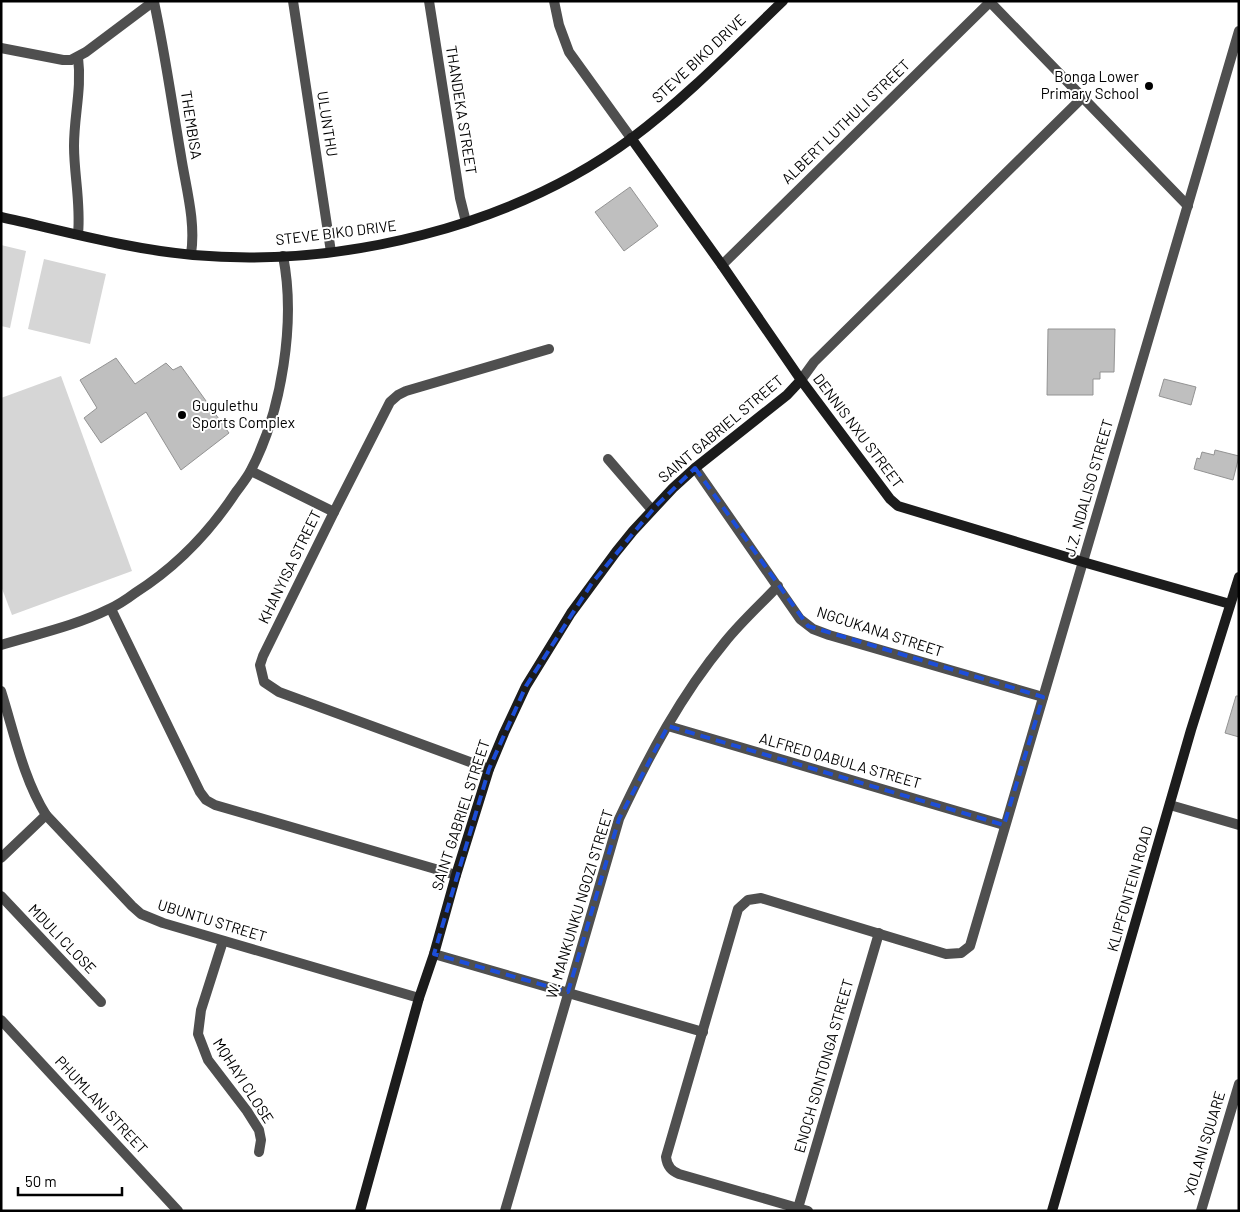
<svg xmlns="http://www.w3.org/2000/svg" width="1240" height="1212" font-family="Barlow,sans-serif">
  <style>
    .green { fill: #d6d6d6 }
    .building { fill: #bfbfbf; stroke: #939393 }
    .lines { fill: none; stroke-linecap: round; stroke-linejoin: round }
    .street { stroke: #4f4f4f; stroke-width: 10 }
    .secondary { stroke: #1c1c1c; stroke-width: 10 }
    .marked { fill: none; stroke: #1d4ed8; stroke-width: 4; stroke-dasharray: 10 6; stroke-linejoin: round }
    .poi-dot { fill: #000; stroke: #fff; stroke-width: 2 }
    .labels { text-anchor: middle; stroke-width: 4; stroke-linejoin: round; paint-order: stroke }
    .street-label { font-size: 15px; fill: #000; stroke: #fff }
    .poi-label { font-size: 15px; fill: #000; stroke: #fff; text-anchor: end }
  </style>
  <rect width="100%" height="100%" fill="#fff"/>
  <g class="green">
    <path d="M1,245L26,251L10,328L1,326Z"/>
    <path d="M44,259L106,274L90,344L28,329Z"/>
    <path d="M61,376L132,571L12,615L1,586V398Z"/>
  </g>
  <g class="building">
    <path d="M630,187L658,226L624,251L595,212Z"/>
    <path d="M1048,329H1115L1114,372H1100V379H1093V395H1047Z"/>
    <path d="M116,358L135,384L166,363L173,370L181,366L229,433L181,470L146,412L101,443L84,418L97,408L80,380Z"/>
    <path d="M1164,379L1196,387L1191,405L1159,396Z"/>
    <path d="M1215,450L1239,456L1233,480L1194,469L1197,458L1200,459L1202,452L1214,455Z"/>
    <path d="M1236,696H1239V737L1225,733Z"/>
  </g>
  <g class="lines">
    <g class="street">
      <path d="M293,1L331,252"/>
      <path d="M429,1L460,198L466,222"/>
      <path d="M554,1L559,25L569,52L631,138"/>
      <path d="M154,2C165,53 172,104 181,156C186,188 196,222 191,254"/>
      <path d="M990,2L1188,206"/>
      <path d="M1,48L63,60H71L86,52L154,1"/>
      <path d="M78,234C81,204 74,175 74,146C74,115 82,89 78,57"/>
      <path d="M722,265L991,1"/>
      <path d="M801,380L814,362L1083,97"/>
      <path d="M608,459L652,510"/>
      <path d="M695,468L800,619L813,629L829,635L1043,697"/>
      <path d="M251,471L334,512"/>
      <path d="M111,609L200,792L206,800L215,805L456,875"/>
      <path d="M1,645C37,634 75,626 109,609C118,605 127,599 135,593C176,567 209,533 236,492C241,485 247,478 251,470C282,411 296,321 283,256"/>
      <path d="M1,691C14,732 23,778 46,815L132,906L141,914L163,923L419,998"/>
      <path d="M668,726L1004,825"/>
      <path d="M489,769L279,692L264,682L260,665L263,656L334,512L390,402L398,395L406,391L549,349"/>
      <path d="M1170,805L1239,825"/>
      <path d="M1,858L46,815"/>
      <path d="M1,896L101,1002"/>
      <path d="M223,941L201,1010L198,1034L208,1060L247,1111L259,1130L261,1140L259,1152"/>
      <path d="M434,954L703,1032"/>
      <path d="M1,1020L178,1211"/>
      <path d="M798,1208L879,933"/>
      <path d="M505,1211L619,819C648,757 681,695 725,642C741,622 760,605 778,586"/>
      <path d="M808,1211L679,1174C671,1171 667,1166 666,1157L738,909L748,900L761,898L946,954L961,953L970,946L1239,31"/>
      <path d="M1201,1211L1239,1084"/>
    </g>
    <g class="secondary">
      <path d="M631,138L722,265L801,380L890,499L898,506L1083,562L1230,604"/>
      <path d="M1,217C64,231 128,249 193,255C341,268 512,227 632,138C686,98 734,48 783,1"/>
      <path d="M360,1211L419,998L434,954L456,875L489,769L504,733L526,686L571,613L616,552L633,531L673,488L695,468L787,395L801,380"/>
      <path d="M1052,1211L1191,730L1239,577"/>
    </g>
  </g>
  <path class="marked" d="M695,468L808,626L1043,697L1004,825L668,726L619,819L568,992L434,954L489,769L526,686L592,583L655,507Z"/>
  <g class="poi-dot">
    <circle cx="1149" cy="86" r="5"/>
    <circle cx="182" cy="415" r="5"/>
  </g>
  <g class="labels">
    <g class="street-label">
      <text transform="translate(699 59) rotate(-43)" y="5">STEVE BIKO DRIVE</text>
      <text transform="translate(461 110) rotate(81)" y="5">THANDEKA STREET</text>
      <text transform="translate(846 122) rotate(-44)" y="5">ALBERT LUTHULI STREET</text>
      <text transform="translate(327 124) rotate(81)" y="5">ULUNTHU</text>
      <text transform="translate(191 125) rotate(81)" y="5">THEMBISA</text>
      <text transform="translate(336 233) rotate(-7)" y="5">STEVE BIKO DRIVE</text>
      <text transform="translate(721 429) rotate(-40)" y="5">SAINT GABRIEL STREET</text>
      <text transform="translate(858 431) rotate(53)" y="5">DENNIS NXU STREET</text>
      <text transform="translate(1089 488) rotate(-74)" y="5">J.Z. NDALISO STREET</text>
      <text transform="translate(290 567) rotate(-64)" y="5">KHANYISA STREET</text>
      <text transform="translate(880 632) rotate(18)" y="5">NGCUKANA STREET</text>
      <text transform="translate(840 761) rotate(16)" y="5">ALFRED QABULA STREET</text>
      <text transform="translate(461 815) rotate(-72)" y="5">SAINT GABRIEL STREET</text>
      <text transform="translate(1130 889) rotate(-74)" y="5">KLIPFONTEIN ROAD</text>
      <text transform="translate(580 904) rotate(-73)" y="5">W. MANKUNKU NGOZI STREET</text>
      <text transform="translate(212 921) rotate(17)" y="5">UBUNTU STREET</text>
      <text transform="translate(62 939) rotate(46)" y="5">MDULI CLOSE</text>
      <text transform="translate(824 1066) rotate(-74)" y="5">ENOCH SONTONGA STREET</text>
      <text transform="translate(243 1081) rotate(57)" y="5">MQHAYI CLOSE</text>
      <text transform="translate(101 1105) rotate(47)" y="5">PHUMLANI STREET</text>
      <text transform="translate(1205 1143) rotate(-73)" y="5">XOLANI SQUARE</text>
    </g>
    <g class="poi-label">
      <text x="1139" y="82">Bonga Lower<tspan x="1139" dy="17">Primary School</tspan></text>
      <text x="192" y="411" text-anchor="start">Gugulethu<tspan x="192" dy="17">Sports Complex</tspan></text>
    </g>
  </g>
  <rect width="1240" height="1212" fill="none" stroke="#000000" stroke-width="5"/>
  <path d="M18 1187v8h104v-8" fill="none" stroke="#000000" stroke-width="2.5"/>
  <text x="25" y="1187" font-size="15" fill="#000000" stroke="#ffffff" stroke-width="4" paint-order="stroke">50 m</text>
</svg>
